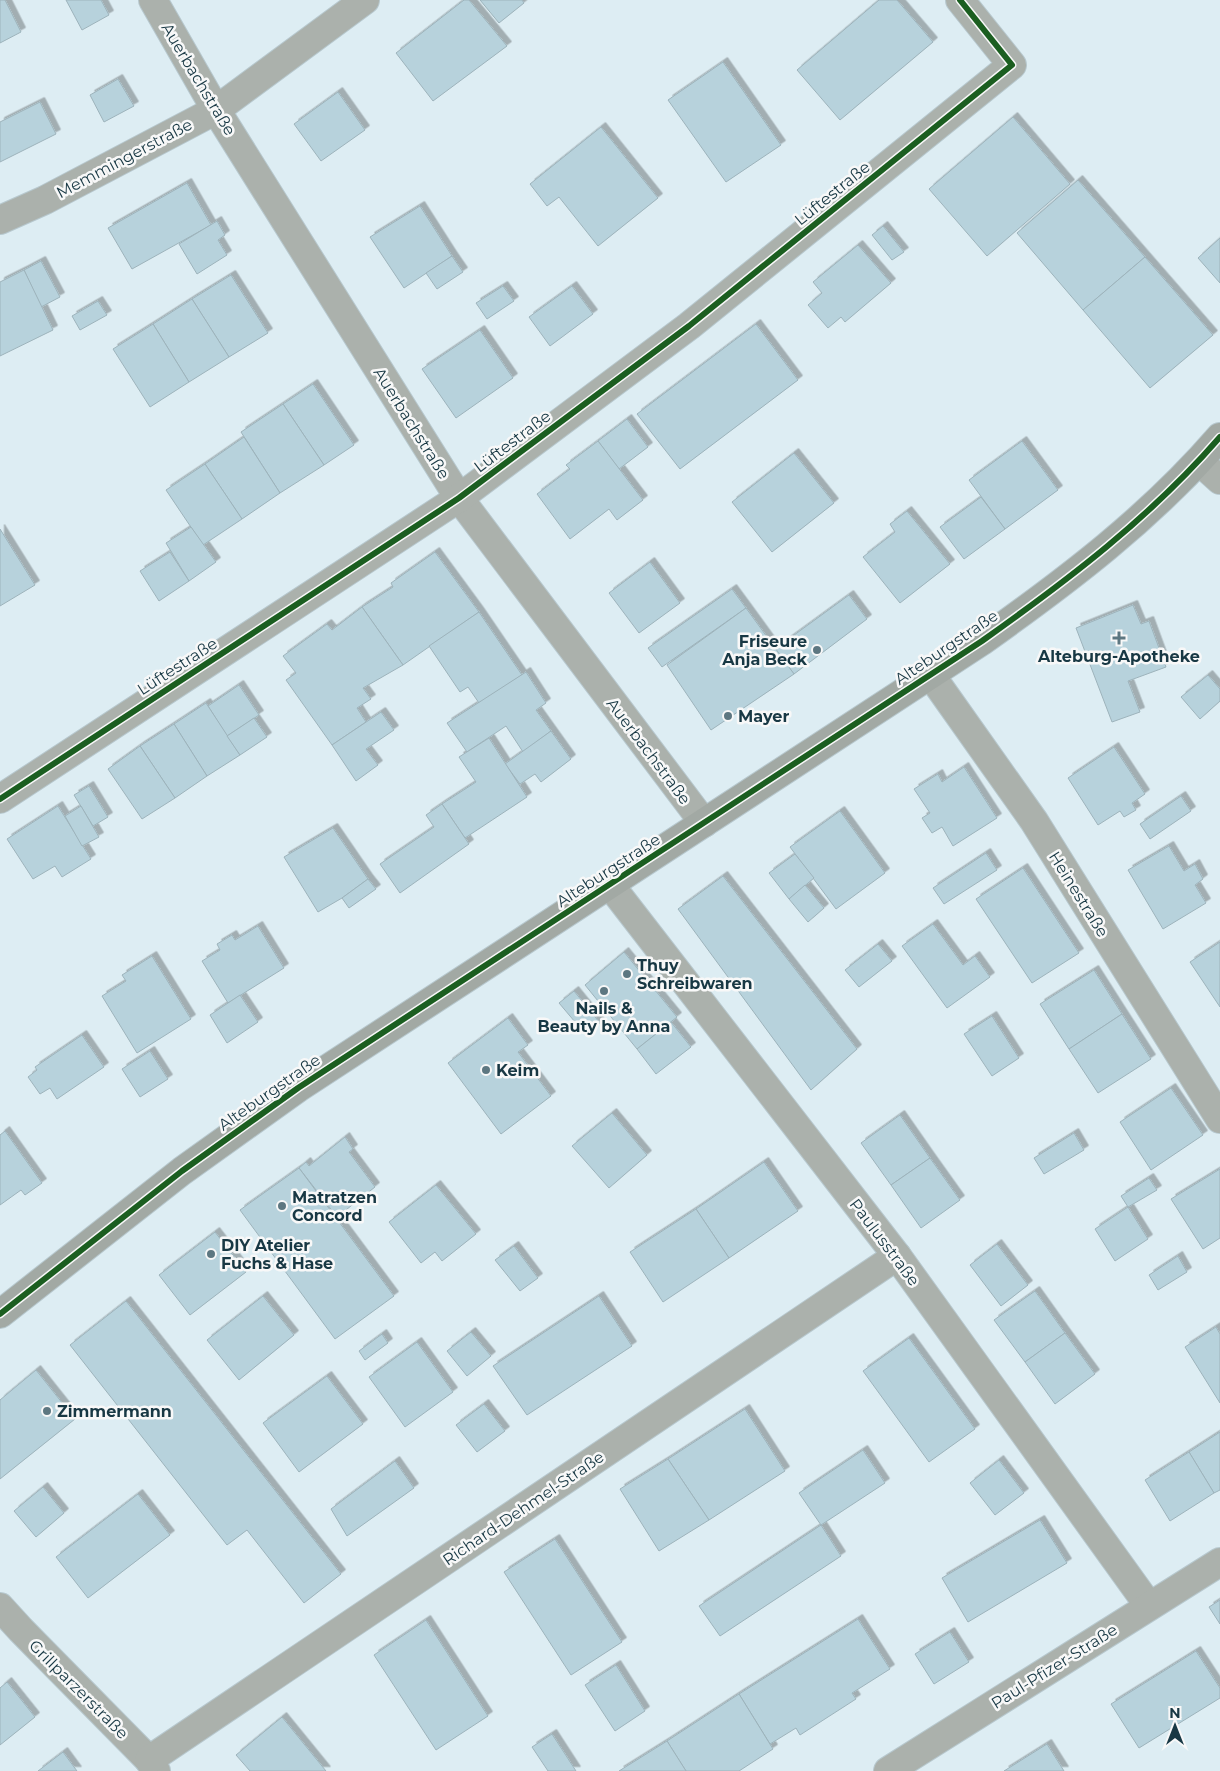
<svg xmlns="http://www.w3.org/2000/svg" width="1220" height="1771" font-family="Montserrat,sans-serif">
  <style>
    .building { fill: #b7d2dc; stroke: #9db3bb; filter: url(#shadow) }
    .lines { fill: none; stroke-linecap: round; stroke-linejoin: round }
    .minor-casing { stroke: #b7c8ce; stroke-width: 30 }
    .major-casing { stroke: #b7c8ce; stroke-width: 30 }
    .minor { stroke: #abb1ac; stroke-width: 28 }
    .major { stroke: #a2a9a4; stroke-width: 28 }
    .cycleway-casing { stroke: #f8f8f8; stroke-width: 9 }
    .cycleway { stroke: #1b5e20; stroke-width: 6 }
    .poi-dot { fill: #5d7781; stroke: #f8f8f8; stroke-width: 2 }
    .labels { text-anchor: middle; stroke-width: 5; stroke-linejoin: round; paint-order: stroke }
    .street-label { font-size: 16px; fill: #183844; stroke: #f8f8f8 }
    .poi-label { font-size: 16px; font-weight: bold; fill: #183844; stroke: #f8f8f8; text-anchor: start }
  </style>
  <defs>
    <filter id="shadow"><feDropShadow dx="4.5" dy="-4.5" stdDeviation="0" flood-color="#0004"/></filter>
  </defs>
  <rect width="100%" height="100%" fill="#ddedf3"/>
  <g class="building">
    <path d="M0,0H5L21,32L0,43Z"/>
    <path d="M66,0H101L109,15L82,30Z"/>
    <path d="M464,0H469L507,46L433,101L396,53Z"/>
    <path d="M480,0H522L524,3L499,23Z"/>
    <path d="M879,0H897L933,42L840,120L797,70Z"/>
    <path d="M723,62L781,145L726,182L668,100Z"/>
    <path d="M118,79L134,106L104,122L90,95Z"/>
    <path d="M338,92L365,130L321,161L294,124Z"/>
    <path d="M40,102L56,134L0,162V122Z"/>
    <path d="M1013,117L1070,184L987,256L929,189Z"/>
    <path d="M601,127L658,198L598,246L559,197L547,206L530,184Z"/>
    <path d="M1078,180L1145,257L1083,310L1017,233Z"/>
    <path d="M187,183L211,225L132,269L108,228Z"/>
    <path d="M420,206L452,256L404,288L370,237Z"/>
    <path d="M217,221L225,235L218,240L227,255L197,274L179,244Z"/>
    <path d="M883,226L904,252L892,260L872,235Z"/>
    <path d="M1220,238V283L1198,258Z"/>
    <path d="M858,245L891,283L845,322L841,317L828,328L808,305L822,293L813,282Z"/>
    <path d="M452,256L463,272L437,289L426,273Z"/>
    <path d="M1145,257L1213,335L1150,388L1083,310Z"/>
    <path d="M41,261L60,297L41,307L24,270Z"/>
    <path d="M24,270L53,330L0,356V282Z"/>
    <path d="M231,275L268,333L229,357L192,299Z"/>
    <path d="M503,286L514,301L487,319L476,303Z"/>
    <path d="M572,286L593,314L550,346L529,317Z"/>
    <path d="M192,299L229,357L189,382L153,324Z"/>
    <path d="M98,301L107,315L80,330L72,316Z"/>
    <path d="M153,324L189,382L150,407L113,349Z"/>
    <path d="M756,324L798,380L680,469L637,414Z"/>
    <path d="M480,330L513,378L456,418L422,369Z"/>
    <path d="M313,384L354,445L324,465L283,404Z"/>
    <path d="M283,404L324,465L280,493L241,432Z"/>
    <path d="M627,419L648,447L619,469L598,441Z"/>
    <path d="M244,437L280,493L242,519L205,464Z"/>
    <path d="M598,441L643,500L617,520L609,509L570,539L537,494L570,469L566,465Z"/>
    <path d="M1022,441L1058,490L1005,529L969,480Z"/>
    <path d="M794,453L834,503L772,552L732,502Z"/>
    <path d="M205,464L242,519L203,545L166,490Z"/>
    <path d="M981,497L1005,529L964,559L940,527Z"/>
    <path d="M907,511L950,564L900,603L863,557L895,532L890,524Z"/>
    <path d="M191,527L216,562L189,581L166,543Z"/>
    <path d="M0,529L35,585L0,606Z"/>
    <path d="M170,552L189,581L159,601L140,571Z"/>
    <path d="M435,552L479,612L403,665L362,607L393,587L391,583Z"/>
    <path d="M650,562L680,603L639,633L609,593Z"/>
    <path d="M732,589L746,608L662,667L648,648Z"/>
    <path d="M849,595L867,619L794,674L775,649Z"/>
    <path d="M1133,605L1141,624L1149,621L1166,667L1128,681L1140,712L1112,722L1076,628Z"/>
    <path d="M362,607L403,665L363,688L371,699L357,708L366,722L332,745L286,680L296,673L283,656L327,624L332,630Z"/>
    <path d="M746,608L794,674L711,730L667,665Z"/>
    <path d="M479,612L522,675L479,703L468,687L460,692L429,646Z"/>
    <path d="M526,672L546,703L536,710L551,731L523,752L506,726L467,752L447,723Z"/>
    <path d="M1208,675L1220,689V701L1200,719L1181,697Z"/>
    <path d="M239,685L259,715L227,736L208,706Z"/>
    <path d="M206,703L240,755L207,776L174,724Z"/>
    <path d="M381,712L394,730L366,749L378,765L356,781L332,745Z"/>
    <path d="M254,718L267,737L240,755L227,736Z"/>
    <path d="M174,724L207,776L175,798L140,746Z"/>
    <path d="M551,731L571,759L541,782L535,774L520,784L505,764Z"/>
    <path d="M489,738L527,797L465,838L442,804L476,782L459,757Z"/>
    <path d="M140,746L175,798L142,819L108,769Z"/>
    <path d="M1114,747L1145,794L1132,803L1136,810L1124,817L1120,811L1098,825L1068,778Z"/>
    <path d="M964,767L997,818L953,846L942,827L932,833L922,818L930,813L914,789L938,774L942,782Z"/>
    <path d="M89,786L108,817L93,826L74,795Z"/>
    <path d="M1181,796L1191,811L1150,839L1140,824Z"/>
    <path d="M442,804L469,844L400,893L380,864L434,827L426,815Z"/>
    <path d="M58,806L91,859L62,877L55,866L33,879L7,839Z"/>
    <path d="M81,806L99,837L82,846L65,816Z"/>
    <path d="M840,811L885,873L836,909L790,847Z"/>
    <path d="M333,828L368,879L342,898L318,912L284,857Z"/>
    <path d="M1169,846L1184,871L1195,864L1203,879L1195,885L1206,903L1163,929L1128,870Z"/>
    <path d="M986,853L997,870L944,904L933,888Z"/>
    <path d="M795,854L814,878L789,899L769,873Z"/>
    <path d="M1023,868L1079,953L1032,983L976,899Z"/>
    <path d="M723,876L857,1049L811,1090L678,909Z"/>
    <path d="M368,879L376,889L349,908L342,898Z"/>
    <path d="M805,885L824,908L808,922L789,899Z"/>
    <path d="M933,924L963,965L975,956L990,977L947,1008L902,946Z"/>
    <path d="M258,926L284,968L228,1003L202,961L220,950L217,944L232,935L235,940Z"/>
    <path d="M1220,942V1007L1190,962Z"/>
    <path d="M878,944L892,961L859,987L845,970Z"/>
    <path d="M624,952L677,1017L637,1049L585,985Z"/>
    <path d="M152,956L191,1019L137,1053L102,996L126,981L122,975Z"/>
    <path d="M1094,970L1122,1014L1069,1049L1040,1004Z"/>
    <path d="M574,991L600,1023L586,1035L559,1003Z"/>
    <path d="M240,995L258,1022L227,1043L210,1015Z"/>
    <path d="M1122,1014L1151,1059L1098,1093L1069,1049Z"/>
    <path d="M992,1016L1019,1058L992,1076L964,1034Z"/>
    <path d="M508,1018L528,1045L518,1052L551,1096L501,1134L448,1063Z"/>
    <path d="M671,1022L691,1047L656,1074L637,1049Z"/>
    <path d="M82,1035L104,1067L57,1099L50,1088L40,1094L28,1077L37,1070L35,1067Z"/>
    <path d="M150,1051L168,1079L140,1097L122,1069Z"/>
    <path d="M1171,1088L1203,1135L1151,1170L1120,1122Z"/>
    <path d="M612,1113L647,1155L609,1188L572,1146Z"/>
    <path d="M900,1115L930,1158L891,1185L861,1143Z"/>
    <path d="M5,1131L42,1183L25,1195L21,1190L0,1205V1135Z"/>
    <path d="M1074,1133L1084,1150L1044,1174L1034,1158Z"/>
    <path d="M345,1137L353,1149L349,1152L375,1187L337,1217L299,1168L306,1162L309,1166Z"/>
    <path d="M930,1158L960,1200L921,1228L891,1185Z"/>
    <path d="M764,1162L798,1211L729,1258L696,1209Z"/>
    <path d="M299,1168L394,1296L335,1339L240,1210Z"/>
    <path d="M1220,1169V1238L1203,1249L1171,1199Z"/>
    <path d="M1149,1178L1157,1190L1128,1207L1121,1196Z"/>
    <path d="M436,1185L476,1234L442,1261L435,1252L421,1263L389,1222Z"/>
    <path d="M1128,1207L1148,1239L1115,1261L1095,1229Z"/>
    <path d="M696,1209L729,1258L663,1302L630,1252Z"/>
    <path d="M215,1232L246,1272L190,1315L159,1275Z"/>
    <path d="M997,1244L1028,1285L1001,1306L970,1265Z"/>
    <path d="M514,1246L538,1278L520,1291L495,1260Z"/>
    <path d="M1178,1256L1187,1272L1158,1290L1149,1275Z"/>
    <path d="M1035,1291L1065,1333L1025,1362L994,1320Z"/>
    <path d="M263,1296L294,1335L239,1380L207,1340Z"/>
    <path d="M599,1296L632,1346L527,1415L493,1366Z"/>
    <path d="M126,1301L341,1574L304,1603L247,1530L227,1545L70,1345Z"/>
    <path d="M1216,1327L1220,1334V1403L1185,1347Z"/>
    <path d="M471,1332L491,1356L467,1376L447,1351Z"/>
    <path d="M1065,1333L1095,1374L1055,1404L1025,1362Z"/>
    <path d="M382,1334L388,1343L365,1360L359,1351Z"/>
    <path d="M909,1338L975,1429L929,1462L863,1371Z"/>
    <path d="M417,1342L453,1392L405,1427L369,1377Z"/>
    <path d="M36,1370L75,1419L0,1479V1400Z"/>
    <path d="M327,1376L363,1424L299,1472L263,1423Z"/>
    <path d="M484,1404L505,1431L477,1452L456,1425Z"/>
    <path d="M745,1409L785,1471L709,1520L668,1459Z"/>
    <path d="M1220,1432V1490L1214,1493L1189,1452Z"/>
    <path d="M863,1450L885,1483L821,1525L799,1493Z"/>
    <path d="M1189,1452L1214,1493L1170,1521L1145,1480Z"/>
    <path d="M668,1459L709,1520L659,1551L620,1489Z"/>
    <path d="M999,1460L1024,1493L995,1515L970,1483Z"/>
    <path d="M395,1461L414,1488L347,1536L331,1509Z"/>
    <path d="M43,1487L64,1513L36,1537L14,1511Z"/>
    <path d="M138,1494L170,1535L88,1598L56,1557Z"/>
    <path d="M1040,1520L1067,1563L968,1622L942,1578Z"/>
    <path d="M821,1525L841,1556L720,1636L699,1606Z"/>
    <path d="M555,1539L622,1642L571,1675L504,1572Z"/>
    <path d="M1220,1600V1624L1209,1607Z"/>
    <path d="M858,1619L890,1669L852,1693L856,1699L800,1735L796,1728L770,1744L739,1694Z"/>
    <path d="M426,1620L488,1716L436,1750L374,1655Z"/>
    <path d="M950,1632L969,1662L934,1684L915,1654Z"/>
    <path d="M1196,1651L1220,1688V1698L1139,1748L1111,1704Z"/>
    <path d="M616,1665L645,1711L615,1731L585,1685Z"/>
    <path d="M7,1682L35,1717L0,1745V1688Z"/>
    <path d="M739,1694L773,1749L739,1771H686L667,1741Z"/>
    <path d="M282,1717L326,1771H250L236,1755Z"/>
    <path d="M552,1734L576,1771H548L532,1747Z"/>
    <path d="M667,1741L686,1771H619Z"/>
    <path d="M1047,1744L1064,1771H1004Z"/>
    <path d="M63,1752L77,1771H38Z"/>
  </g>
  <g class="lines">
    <defs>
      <g id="minor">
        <path d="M153,0L216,110L459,498L704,823"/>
        <path d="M0,220L45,200L216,110L365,0"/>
        <path d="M1199,461L1220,480"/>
        <path d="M930,674L1034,821L1220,1119"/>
        <path d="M0,799L459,498L689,326L1012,65L960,0"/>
        <path d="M610,885L897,1256L1149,1606"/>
        <path d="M0,1607L21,1630L149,1760L156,1771"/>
        <path d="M149,1760L897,1256"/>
        <path d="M888,1771L1220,1562"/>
      </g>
      <path id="major" d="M0,1314L182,1171L298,1088L982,641C1068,580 1150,518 1220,437"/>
    </defs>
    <use href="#minor" class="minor-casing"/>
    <use href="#major" class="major-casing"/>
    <use href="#minor" class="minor"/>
    <use href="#major" class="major"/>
    <defs>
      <g id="cycleway">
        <path d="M0,799L459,498L689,326L1012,65L960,0"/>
        <path d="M0,1314L182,1171L298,1088L982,641C1068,580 1150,518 1220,437"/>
      </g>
    </defs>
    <use href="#cycleway" class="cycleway-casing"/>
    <use href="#cycleway" class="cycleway"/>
  </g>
  <g class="poi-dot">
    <path d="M1116.5 630.5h5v5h5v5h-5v5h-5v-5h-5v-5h5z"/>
    <circle cx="817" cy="650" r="5"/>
    <circle cx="728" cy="716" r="5"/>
    <circle cx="627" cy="974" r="5"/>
    <circle cx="604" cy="991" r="5"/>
    <circle cx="486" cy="1070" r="5"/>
    <circle cx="282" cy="1206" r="5"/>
    <circle cx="211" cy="1254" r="5"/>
    <circle cx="47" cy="1411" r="5"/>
  </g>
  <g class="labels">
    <g class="street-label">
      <text transform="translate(199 79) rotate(59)" y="6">Auerbachstraße</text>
      <text transform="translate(124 158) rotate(-28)" y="6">Memmingerstraße</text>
      <text transform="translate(832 193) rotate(-39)" y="6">Lüftestraße</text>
      <text transform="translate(412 423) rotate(58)" y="6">Auerbachstraße</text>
      <text transform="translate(512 441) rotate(-37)" y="6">Lüftestraße</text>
      <text transform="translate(946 647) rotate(-34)" y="6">Alteburgstraße</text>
      <text transform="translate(177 666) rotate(-33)" y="6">Lüftestraße</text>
      <text transform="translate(649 751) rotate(53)" y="6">Auerbachstraße</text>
      <text transform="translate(608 870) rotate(-33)" y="6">Alteburgstraße</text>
      <text transform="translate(1079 894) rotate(58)" y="6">Heinestraße</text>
      <text transform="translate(269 1092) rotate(-35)" y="6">Alteburgstraße</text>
      <text transform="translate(885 1242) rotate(53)" y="6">Paulusstraße</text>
      <text transform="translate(523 1508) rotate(-34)" y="6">Richard-Dehmel-Straße</text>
      <text transform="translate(1054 1666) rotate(-32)" y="6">Paul-Pfizer-Straße</text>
      <text transform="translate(79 1689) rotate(45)" y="6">Grillparzerstraße</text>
    </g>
    <g class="poi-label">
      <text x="807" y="647" text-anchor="end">Friseure<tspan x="807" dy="18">Anja Beck</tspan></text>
      <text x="1119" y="662" text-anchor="middle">Alteburg-Apotheke</text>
      <text x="738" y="722">Mayer</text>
      <text x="637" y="971">Thuy<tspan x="637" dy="18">Schreibwaren</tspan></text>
      <text x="604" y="1014" text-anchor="middle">Nails &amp;<tspan x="604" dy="18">Beauty by Anna</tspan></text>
      <text x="496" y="1076">Keim</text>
      <text x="292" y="1203">Matratzen<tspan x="292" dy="18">Concord</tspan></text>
      <text x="221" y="1251">DIY Atelier<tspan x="221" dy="18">Fuchs &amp; Hase</tspan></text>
      <text x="57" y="1417">Zimmermann</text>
    </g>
  </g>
  <g transform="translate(1175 1726)" stroke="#f8f8f8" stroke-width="4" paint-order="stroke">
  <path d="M0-4L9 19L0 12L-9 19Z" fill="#183844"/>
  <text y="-8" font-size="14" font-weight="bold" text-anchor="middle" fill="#183844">N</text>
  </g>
</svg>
